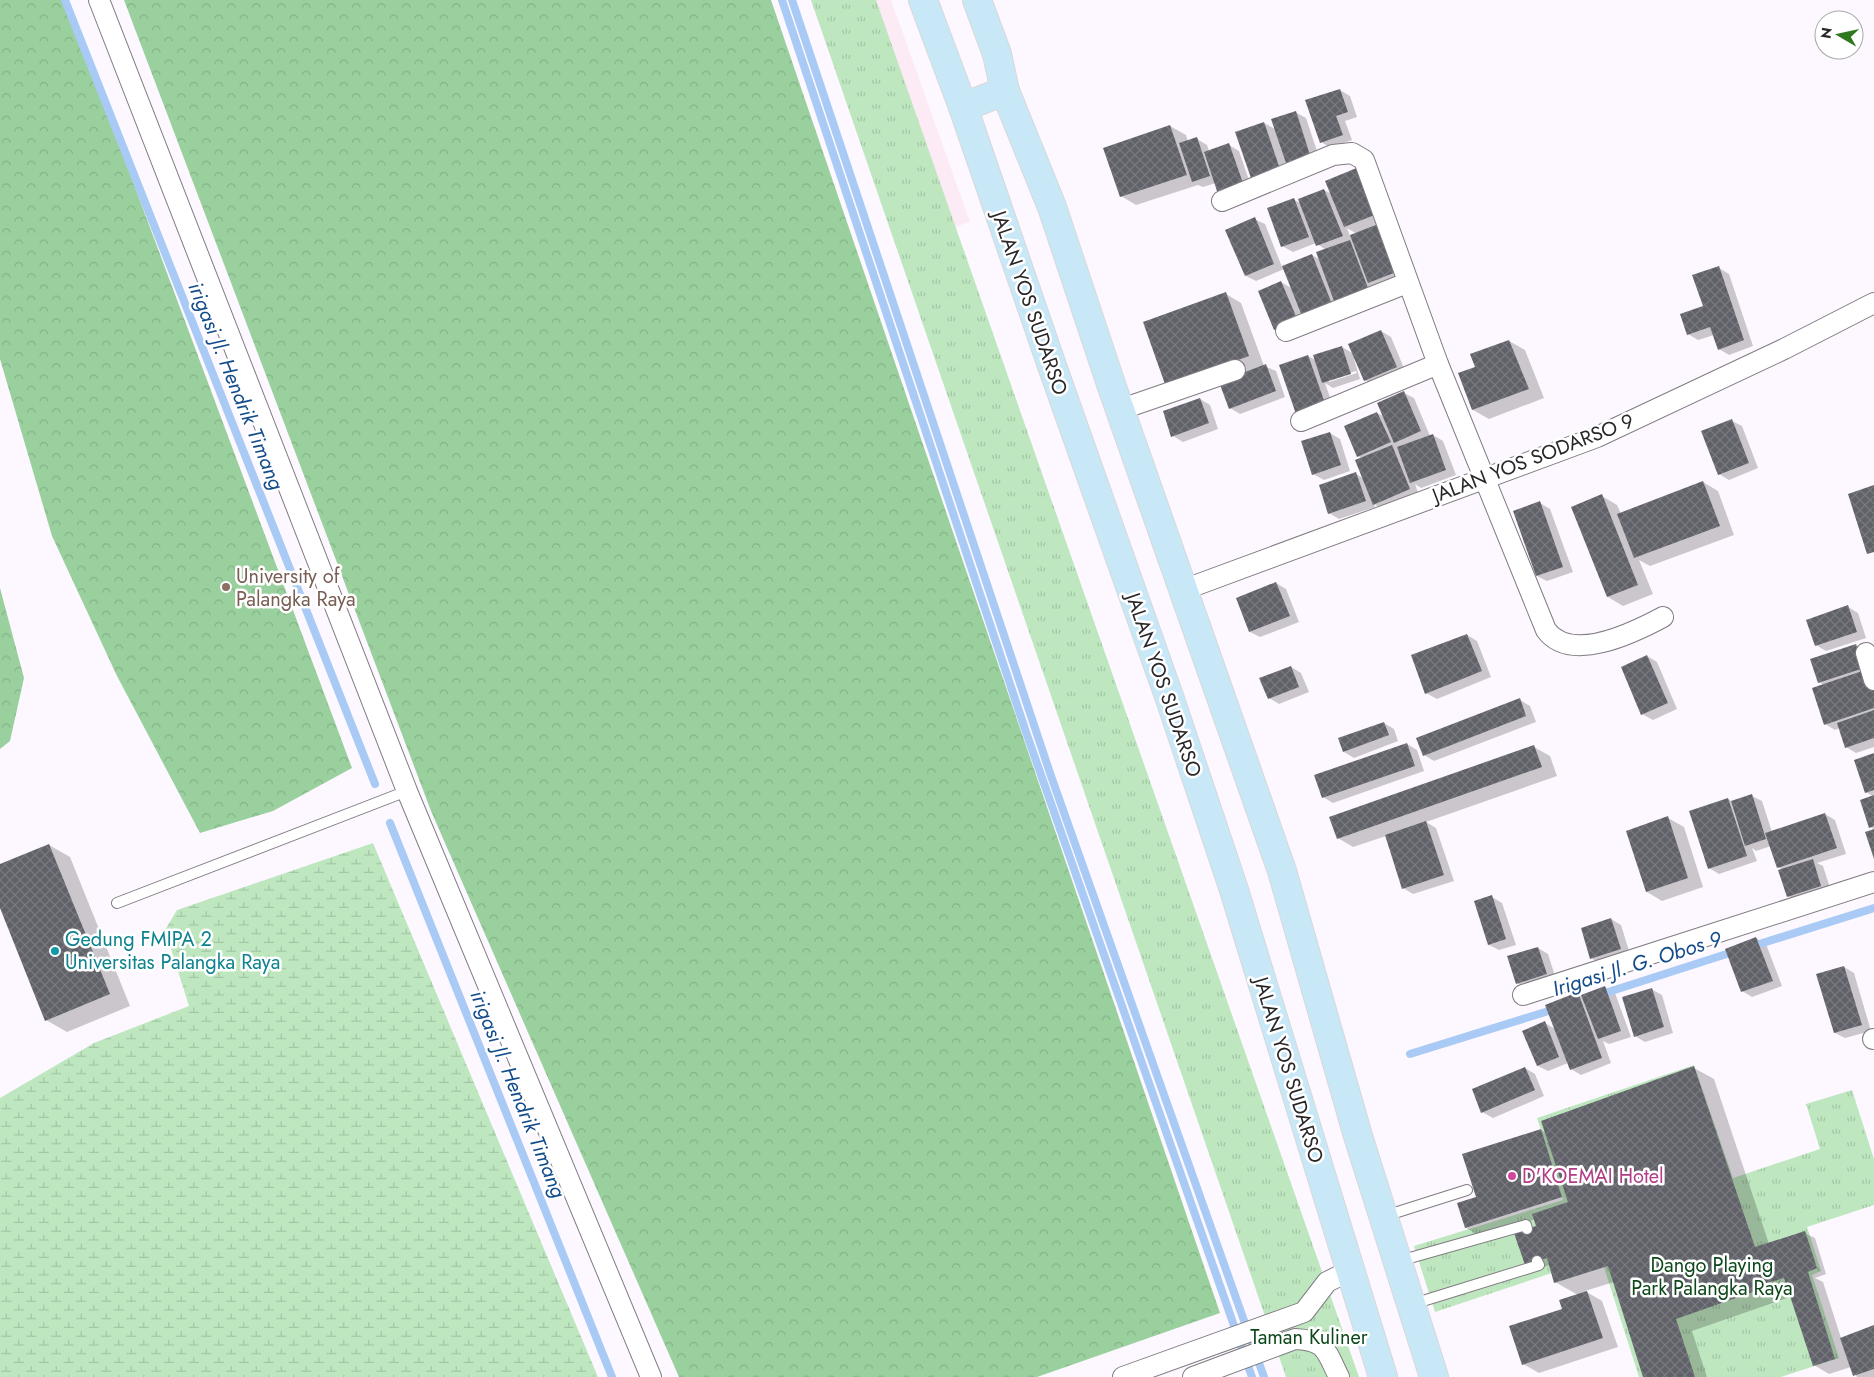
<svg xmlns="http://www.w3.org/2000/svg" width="1874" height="1377" font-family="Jost,sans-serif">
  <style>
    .commercial { fill: #fceaf5 }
    .forest { fill: url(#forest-crowns) }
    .wetland { fill: url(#wetland-marsh) }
    .park { fill: url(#park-tufts) }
    .shadow { fill: #0003; fill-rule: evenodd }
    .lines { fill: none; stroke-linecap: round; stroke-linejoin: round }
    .stream { stroke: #a8caf5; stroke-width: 8 }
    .building { fill: url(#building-cross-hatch) }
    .lane-casing { stroke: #807c82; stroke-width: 12 }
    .street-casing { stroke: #807c82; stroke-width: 22 }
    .primary-casing { stroke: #d8d8d9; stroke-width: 30 }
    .lane { stroke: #fff; stroke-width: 10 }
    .street { stroke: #fff; stroke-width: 20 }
    .primary { stroke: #c8e8f7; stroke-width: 28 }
    .education-dot { fill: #8d6e63; stroke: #fff; stroke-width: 2 }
    .culture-dot { fill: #0f9aa8; stroke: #fff; stroke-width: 2 }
    .hotel-dot { fill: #d1479c; stroke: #fff; stroke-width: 2 }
    .labels { text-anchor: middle; stroke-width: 5; stroke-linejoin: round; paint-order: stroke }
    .street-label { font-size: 20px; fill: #29272a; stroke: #fff }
    .education-label { font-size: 20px; fill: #785e54; stroke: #fff; text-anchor: start }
    .culture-label { font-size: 20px; fill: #0d838f; stroke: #fff; text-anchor: start }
    .hotel-label { font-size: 20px; fill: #b23c85; stroke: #fff; text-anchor: start }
    .park-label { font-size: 20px; fill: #0d481a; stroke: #fff }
    .water-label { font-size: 21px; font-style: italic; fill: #144c8b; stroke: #fff }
  </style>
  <defs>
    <pattern id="forest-crowns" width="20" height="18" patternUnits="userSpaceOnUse" patternTransform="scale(1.25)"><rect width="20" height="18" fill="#9ad09e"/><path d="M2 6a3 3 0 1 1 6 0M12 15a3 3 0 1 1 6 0" fill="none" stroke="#85b388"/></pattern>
    <pattern id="wetland-marsh" width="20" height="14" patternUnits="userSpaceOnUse" patternTransform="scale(1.25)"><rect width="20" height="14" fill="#bee7c0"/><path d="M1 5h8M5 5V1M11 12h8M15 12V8" fill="none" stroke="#a3c6a5"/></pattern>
    <pattern id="park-tufts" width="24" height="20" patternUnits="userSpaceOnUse" patternTransform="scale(1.25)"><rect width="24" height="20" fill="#bee7c0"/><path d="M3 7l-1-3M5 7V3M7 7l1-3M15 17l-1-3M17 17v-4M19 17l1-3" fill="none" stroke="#a3c6a5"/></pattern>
    <pattern id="building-cross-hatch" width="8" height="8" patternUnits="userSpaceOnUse" patternTransform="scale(1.25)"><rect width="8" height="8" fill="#616269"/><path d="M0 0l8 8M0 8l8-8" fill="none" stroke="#78797e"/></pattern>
  </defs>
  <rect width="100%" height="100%" fill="#fdf8ff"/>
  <path class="commercial" d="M811,0H891L970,222L896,246Z"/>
  <g class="forest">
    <path d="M0,0H65L352,768L273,811L200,833L117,676L52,536L0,359Z"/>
    <path d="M124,0H771L1220,1313L1037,1377H679L431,811Z"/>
    <path d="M0,588L24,678L10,741L0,749Z"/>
  </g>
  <path class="wetland" d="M373,843L598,1377H0V1098L94,1043L189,1006L165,930L177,910Z"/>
  <g class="park">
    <path d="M811,0H876L1359,1377H1286Z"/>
    <path d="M1694,1065L1733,1178L1820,1149L1806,1104L1852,1090L1874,1159V1205L1807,1227L1821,1271L1812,1275L1839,1358L1781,1377H1639L1603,1264L1555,1272L1435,1312L1414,1246L1563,1200L1537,1118Z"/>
  </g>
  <g class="shadow">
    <path d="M1340,90L1350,96L1357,117L1345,121L1352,140L1331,148L1321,142Z"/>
    <path d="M1295,112L1306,118L1320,160L1297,168L1285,161L1291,177L1263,186L1264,123L1277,130Z"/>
    <path d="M1170,126L1186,135L1188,142L1197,139L1207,145L1209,151L1229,145L1239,151L1253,192L1216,183L1203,187L1198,185L1136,205L1121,196Z"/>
    <path d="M1358,169L1408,277L1379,288L1374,285L1377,294L1285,335L1275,330L1281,282L1293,289L1284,269L1256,281L1246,276L1254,219L1265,224L1282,267L1312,255L1321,260L1326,250L1316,243L1293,252L1282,246L1268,209L1293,199L1300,203L1324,190L1332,194ZM1347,228L1357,234L1350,236Z"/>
    <path d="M1719,268L1729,274L1753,346L1729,355L1719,349L1714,335L1698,340L1688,334L1704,307Z"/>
    <path d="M1226,294L1241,303L1264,366L1276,371L1285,397L1240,414L1230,408Z"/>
    <path d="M1381,331L1391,337L1406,373L1375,386L1365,380L1356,359H1354L1360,379L1333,388L1325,383L1335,412L1308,422V356L1317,361L1342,347L1354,354ZM1356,371L1357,373L1329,382V379Z"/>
    <path d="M1509,341L1525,350L1544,398L1489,419L1473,410L1476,368Z"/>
    <path d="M1404,393L1414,398L1430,436L1433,435L1443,441L1456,475L1421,488L1415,484L1419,495L1384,510L1374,504L1375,507L1339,519L1329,513L1356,474L1363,478V459L1358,456L1377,413L1385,417Z"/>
    <path d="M1200,399L1210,405L1218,429L1183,442L1173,436Z"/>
    <path d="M1732,421L1742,426L1758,468L1729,480L1719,474Z"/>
    <path d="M1330,433L1340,439L1350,471L1324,480L1313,474Z"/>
    <path d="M1703,482L1718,491L1734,535L1650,566L1639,560L1653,594L1623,606L1608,597L1602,496L1617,505L1621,514Z"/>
    <path d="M1540,503L1550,509L1573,572L1547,581L1537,576Z"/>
    <path d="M1276,583L1286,589L1299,622L1260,637L1250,632L1237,599Z"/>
    <path d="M1848,607L1858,613L1866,638L1826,651L1816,645Z"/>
    <path d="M1467,635L1477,641L1491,677L1437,699L1426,693Z"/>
    <path d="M1856,645L1866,651L1874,675V747L1856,753L1846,747L1840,728L1835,730L1825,724L1824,685L1819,682Z"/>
    <path d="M1647,656L1657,662L1677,709L1653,720L1642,714Z"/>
    <path d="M1291,667L1301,673L1309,692L1279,704L1269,698Z"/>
    <path d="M1520,700L1530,706L1536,722L1434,761L1424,755Z"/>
    <path d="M1384,723L1394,729L1398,741L1354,758L1344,752Z"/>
    <path d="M1407,744L1417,750L1424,771L1333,803L1323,797Z"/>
    <path d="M1534,747L1550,756L1557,776L1426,822L1436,828L1454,881L1413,894L1403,888L1386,836L1353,847L1338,838Z"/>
    <path d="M1874,755V829L1870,827L1874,797L1866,792Z"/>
    <path d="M1752,796L1762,801L1772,832L1825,814L1835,820L1846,854L1817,863L1823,866L1831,891L1798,902L1788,896L1783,870L1778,867L1771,846L1756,851L1752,848L1757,861L1719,874L1709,868L1728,799L1733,802Z"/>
    <path d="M1668,818L1684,827L1703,887L1662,901L1647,892Z"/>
    <path d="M49,845L70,857L130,1006L67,1032L46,1020L0,905V865Z"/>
    <path d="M1492,897L1502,903L1516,945L1499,950L1489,945Z"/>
    <path d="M1611,919L1621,925L1630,954L1601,964L1591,958Z"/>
    <path d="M1756,938L1766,944L1782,986L1752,997L1742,991Z"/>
    <path d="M1538,948L1548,954L1556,979L1527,989L1517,983Z"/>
    <path d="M1844,967L1854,973L1871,1031L1845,1038L1835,1033Z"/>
    <path d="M1605,987L1615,993L1631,1037L1609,1044L1603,1041L1611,1063L1581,1075L1571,1069L1568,1063L1548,1071L1538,1066L1545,1023L1555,1029L1577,994L1581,996Z"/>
    <path d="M1651,989L1662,995L1673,1033L1645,1042L1635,1036Z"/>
    <path d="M1525,1068L1535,1074L1544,1096L1493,1118L1482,1112Z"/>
    <path d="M1694,1068L1714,1079L1769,1244L1805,1233L1815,1238L1826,1274L1815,1278L1823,1282L1841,1338L1874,1327V1377H1857L1851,1367L1829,1374L1814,1365L1789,1290L1785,1291L1787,1298L1692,1331L1707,1377H1645L1614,1282L1585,1291L1602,1301L1618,1347L1539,1373L1523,1364L1563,1309L1578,1295L1555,1282L1550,1265L1536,1270L1538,1227L1536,1219L1482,1237L1466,1228L1459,1204L1477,1198L1541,1130L1546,1133Z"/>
  </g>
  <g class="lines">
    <g class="stream">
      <path d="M65,0L375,784"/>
      <path d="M782,0L1026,732L1252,1377"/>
      <path d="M792,0L1051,776L1264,1377"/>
      <path d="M390,823L612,1377"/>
      <path d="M1750,947L1874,908"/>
      <path d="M1599,995L1736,951"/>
      <path d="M1410,1054L1555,1009"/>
    </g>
  </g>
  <g class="building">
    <path d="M1340,89L1348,112L1336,116L1343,135L1320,143L1305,100Z"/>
    <path d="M1296,111L1310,155L1286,163L1271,119Z"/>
    <path d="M1264,122L1281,172L1252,181L1235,132Z"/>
    <path d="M1170,125L1187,175L1120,197L1103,148Z"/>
    <path d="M1197,137L1210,176L1192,182L1179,143Z"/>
    <path d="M1229,143L1244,186L1218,194L1204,152Z"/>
    <path d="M1359,167L1377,214L1344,227L1325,181Z"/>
    <path d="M1324,189L1343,236L1316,246L1298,199Z"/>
    <path d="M1294,198L1309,237L1281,247L1267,208Z"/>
    <path d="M1255,217L1274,264L1245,276L1225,230Z"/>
    <path d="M1381,223L1399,271L1368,283L1350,235Z"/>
    <path d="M1350,240L1368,288L1334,301L1316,252Z"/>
    <path d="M1312,254L1332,304L1302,316L1282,266Z"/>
    <path d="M1719,266L1744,340L1718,350L1710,327L1687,335L1680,314L1703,306L1692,275Z"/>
    <path d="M1281,281L1298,321L1274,330L1258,291Z"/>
    <path d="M1226,292L1249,356L1166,387L1143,322Z"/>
    <path d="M1381,330L1397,367L1364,381L1348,344Z"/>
    <path d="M1509,340L1529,389L1472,410L1458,373L1475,367L1470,354Z"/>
    <path d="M1342,346L1351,374L1322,383L1313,355Z"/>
    <path d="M1308,355L1326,406L1297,417L1279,365Z"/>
    <path d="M1266,364L1276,391L1229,409L1219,382Z"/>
    <path d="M1404,391L1421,431L1394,443L1377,403Z"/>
    <path d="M1200,398L1209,423L1171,437L1163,411Z"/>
    <path d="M1377,412L1391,442L1357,457L1344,426Z"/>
    <path d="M1732,419L1749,463L1718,475L1701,431Z"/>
    <path d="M1330,432L1341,465L1312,475L1301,441Z"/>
    <path d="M1433,434L1446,470L1410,483L1397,447Z"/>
    <path d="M1392,445L1410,489L1373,505L1355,460Z"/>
    <path d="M1356,472L1366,501L1328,514L1319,485Z"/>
    <path d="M1703,481L1720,526L1634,558L1617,514Z"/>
    <path d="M1874,485V552L1867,554L1848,494Z"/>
    <path d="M1602,494L1638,585L1607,597L1571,507Z"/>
    <path d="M1540,501L1563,567L1536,576L1513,511Z"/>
    <path d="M1276,582L1290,616L1249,632L1236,598Z"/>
    <path d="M1848,605L1857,632L1815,646L1806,620Z"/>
    <path d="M1467,634L1482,671L1425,694L1411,655Z"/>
    <path d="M1856,644L1864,668L1818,683L1810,659Z"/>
    <path d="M1647,655L1668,703L1641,715L1621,667Z"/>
    <path d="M1291,666L1299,687L1268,699L1259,678Z"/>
    <path d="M1868,669L1874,690V708L1824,725L1812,688Z"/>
    <path d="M1520,698L1526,716L1423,756L1416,738Z"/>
    <path d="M1874,710V738L1845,748L1837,723Z"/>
    <path d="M1384,722L1389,735L1343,752L1338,738Z"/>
    <path d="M1407,743L1415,766L1322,798L1314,775Z"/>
    <path d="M1534,745L1542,767L1337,839L1329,817Z"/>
    <path d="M1874,753V790L1865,793L1854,760Z"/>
    <path d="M1752,794L1766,839L1745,846L1731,801Z"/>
    <path d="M1874,795V826L1869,828L1860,800Z"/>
    <path d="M1728,798L1747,856L1708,869L1689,811Z"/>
    <path d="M1825,813L1837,848L1777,868L1765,833Z"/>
    <path d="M1668,816L1688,878L1646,892L1626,831Z"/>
    <path d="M1426,821L1444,875L1402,889L1385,835Z"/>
    <path d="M1874,829V859L1865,832Z"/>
    <path d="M49,844L110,994L45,1021L0,908V864Z"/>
    <path d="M1813,859L1821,886L1787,897L1778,870Z"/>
    <path d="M1492,895L1506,939L1488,945L1474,901Z"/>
    <path d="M1611,918L1621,949L1590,959L1581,928Z"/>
    <path d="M1756,937L1773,981L1741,992L1725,949Z"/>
    <path d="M1538,947L1547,974L1516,984L1507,956Z"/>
    <path d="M1844,966L1862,1025L1834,1033L1816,974Z"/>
    <path d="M1605,986L1621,1031L1598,1039L1581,995Z"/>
    <path d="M1652,988L1664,1027L1634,1037L1622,997Z"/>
    <path d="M1578,992L1602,1058L1570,1070L1545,1005Z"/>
    <path d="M1545,1021L1559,1057L1537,1066L1522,1031Z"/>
    <path d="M1694,1066L1755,1247L1805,1231L1817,1268L1808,1272L1835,1359L1813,1366L1784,1278L1767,1283V1287L1676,1319L1695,1377H1643L1608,1266L1554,1283L1547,1258L1525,1265L1514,1233L1536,1226L1532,1214L1568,1202L1541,1121Z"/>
    <path d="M1525,1067L1535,1090L1481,1113L1472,1089Z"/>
    <path d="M1541,1129L1562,1197L1465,1228L1457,1203L1476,1197L1462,1154Z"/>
    <path d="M1587,1291L1603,1338L1522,1365L1509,1326L1562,1309L1559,1300Z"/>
    <path d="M1874,1325V1369L1853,1376L1840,1338Z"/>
  </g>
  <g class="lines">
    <defs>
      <g id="lane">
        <path d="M117,903L407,791"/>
        <path d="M1385,1216L1467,1190"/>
        <path d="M1399,1261L1526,1225L1527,1229"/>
        <path d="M1413,1304L1539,1265L1537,1261"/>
      </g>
      <g id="street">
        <path d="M99,0L407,791L651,1377"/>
        <path d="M1222,201L1333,155L1352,153L1364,160L1438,364L1546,630C1571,664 1635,632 1663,617"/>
        <path d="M1286,331L1407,283"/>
        <path d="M1119,410L1235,370"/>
        <path d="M1301,421L1438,364"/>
        <path d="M1183,590L1597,437L1784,349L1874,303"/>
        <path d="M1866,653L1874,680"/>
        <path d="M1523,995L1874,882"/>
        <path d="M1873,1039H1874"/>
        <path d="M1123,1377L1304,1312L1327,1282L1349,1271"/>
        <path d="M1193,1377L1295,1339C1326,1340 1326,1351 1339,1377"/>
      </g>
      <g id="primary">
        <path d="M923,0L963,107L1051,363L1171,702L1234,890L1383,1377"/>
        <path d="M977,0L997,54L1005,91L1052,207L1112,387L1282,871L1358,1136L1434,1377"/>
        <path d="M963,107L1005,91"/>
      </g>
    </defs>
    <use href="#lane" class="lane-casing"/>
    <use href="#street" class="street-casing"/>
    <use href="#primary" class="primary-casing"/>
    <use href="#lane" class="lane"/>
    <use href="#street" class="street"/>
    <use href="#primary" class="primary"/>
  </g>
  <circle class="education-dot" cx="226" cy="587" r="5"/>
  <circle class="culture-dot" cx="55" cy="951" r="5"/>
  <circle class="hotel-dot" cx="1512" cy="1176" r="5"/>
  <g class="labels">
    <g class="street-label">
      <text transform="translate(1030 303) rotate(71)" y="7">JALAN YOS SUDARSO</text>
      <text transform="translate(1533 458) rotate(-21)" y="7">JALAN YOS SODARSO 9</text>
      <text transform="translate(1164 685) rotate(71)" y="7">JALAN YOS SUDARSO</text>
      <text transform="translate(1289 1070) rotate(73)" y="7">JALAN YOS SUDARSO</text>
    </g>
    <g class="education-label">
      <text x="236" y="583">University of<tspan x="236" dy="23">Palangka Raya</tspan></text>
    </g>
    <g class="culture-label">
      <text x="65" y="946">Gedung FMIPA 2<tspan x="65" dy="23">Universitas Palangka Raya</tspan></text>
    </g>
    <g class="hotel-label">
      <text x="1522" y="1183">D'KOEMAI Hotel</text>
    </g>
    <g class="park-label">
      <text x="1712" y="1272">Dango Playing<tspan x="1712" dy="23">Park Palangka Raya</tspan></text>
      <text x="1309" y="1344">Taman Kuliner</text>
    </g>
    <g class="water-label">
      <text transform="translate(236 386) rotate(68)" y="7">irigasi Jl. Hendrik Timang</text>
      <text transform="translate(1637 964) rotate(-17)" y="7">Irigasi Jl. G. Obos 9</text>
      <text transform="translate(518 1094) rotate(68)" y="7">irigasi Jl. Hendrik Timang</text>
    </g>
  </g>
  <g transform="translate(1839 35) rotate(279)"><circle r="24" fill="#ffffff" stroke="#a9a9aa"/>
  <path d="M0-4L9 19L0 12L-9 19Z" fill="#2e781e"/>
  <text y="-8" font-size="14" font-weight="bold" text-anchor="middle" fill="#29272a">N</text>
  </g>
</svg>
